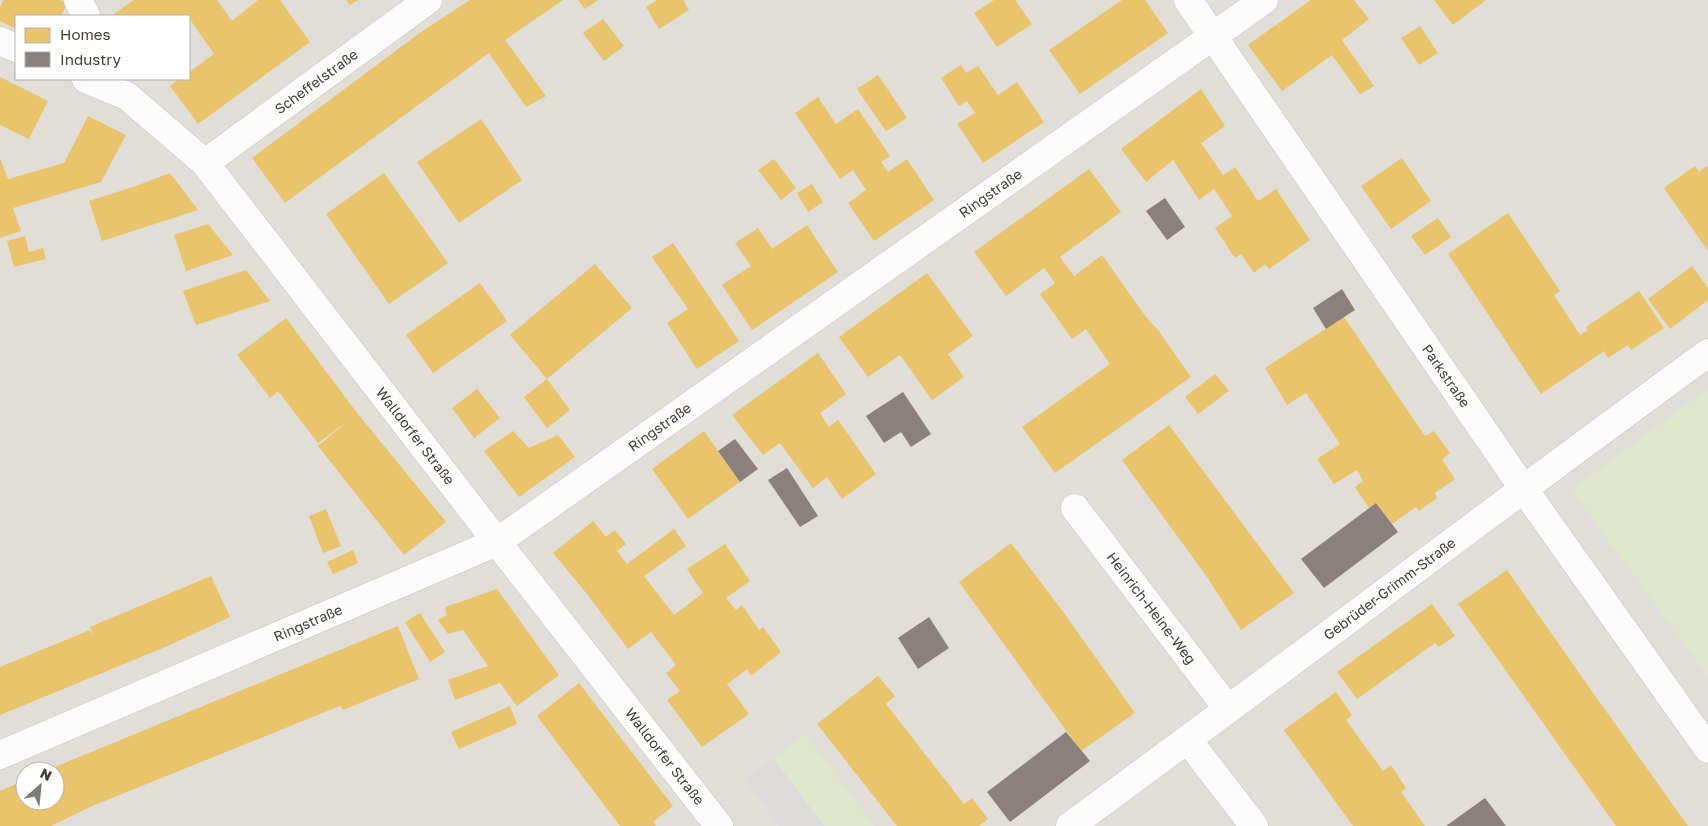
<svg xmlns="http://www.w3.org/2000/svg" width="1708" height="826" font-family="'Golos Text',sans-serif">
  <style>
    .residential { fill: #e1ddd7; fill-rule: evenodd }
    .green { fill: #dee6cb }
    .parking { fill: #dddbd9 }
    .homes { fill: #e9c46a }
    .industry { fill: #8a817c }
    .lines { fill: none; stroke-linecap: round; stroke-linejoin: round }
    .minor-casing { stroke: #cac8c5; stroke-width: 29 }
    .minor { stroke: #fcfcfc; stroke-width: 28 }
    .labels { text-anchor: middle; stroke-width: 5; stroke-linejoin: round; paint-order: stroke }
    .street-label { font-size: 14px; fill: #433d36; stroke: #fff }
  </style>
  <rect width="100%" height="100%" fill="#eeece9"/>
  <path class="residential" d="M0,0H1708V826H0ZM16,16H189V79H16ZM25,771H55V801H25Z"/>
  <g class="green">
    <path d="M1708,388V677L1571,490Z"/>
    <path d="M805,734L874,826H824L773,758Z"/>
  </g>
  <path class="parking" d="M773,758L824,826H779L744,779Z"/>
  <g class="homes">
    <path d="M3,0H60L67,4L61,16H16V29L0,21V7Z"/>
    <path d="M134,0H217L232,21L258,0H280L310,42L198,124L170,86L179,79H189V72L214,54L187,15L184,16H111Z"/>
    <path d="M346,0H358L350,5Z"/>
    <path d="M470,0H563L505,40L546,96L526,107L489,53L285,203L252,158L421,32Z"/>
    <path d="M578,0H598L585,9Z"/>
    <path d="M657,0H683L689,10L659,29L646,7Z"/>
    <path d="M994,0H1015L1032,24L997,47L974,13Z"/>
    <path d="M1122,0H1145L1168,33L1080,94L1049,50Z"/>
    <path d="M1311,0H1354L1369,19L1342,40L1374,86L1360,94L1332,55L1282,91L1248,45Z"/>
    <path d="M1434,0H1486L1453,25Z"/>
    <path d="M603,19L624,46L604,61L583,33Z"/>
    <path d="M1420,26L1438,53L1419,65L1401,38Z"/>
    <path d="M961,65L966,73L978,66L998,95L1017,82L1044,122L983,163L957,124L975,113L967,101L959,106L941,78Z"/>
    <path d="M878,75L907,118L886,131L857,89Z"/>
    <path d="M0,77L48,101L29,139L0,125Z"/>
    <path d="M1201,89L1225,126L1201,143L1223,175L1235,167L1258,201L1276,189L1310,240L1269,269L1265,264L1254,273L1241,254L1235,258L1215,228L1232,216L1214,189L1199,200L1173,160L1146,182L1121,149Z"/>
    <path d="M818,97L836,124L858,109L890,156L881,162L888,172L907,159L934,200L874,241L848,203L866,190L853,170L840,179L795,113Z"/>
    <path d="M88,116L126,135L101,182L13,208L21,231L0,238V158L8,179L64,163Z"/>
    <path d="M481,119L522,180L459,223L417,162Z"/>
    <path d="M1402,158L1431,201L1391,229L1361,186Z"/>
    <path d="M774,159L796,188L781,200L758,170Z"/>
    <path d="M1708,165V251L1664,188L1695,166L1699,172Z"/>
    <path d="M1089,169L1121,212L1060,257L1074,276L1102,255L1146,317L1158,330L1191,377L1055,473L1022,427L1110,364L1086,329L1072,339L1040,294L1055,283L1044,268L1006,296L974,252Z"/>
    <path d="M170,173L198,210L102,241L89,201L136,186Z"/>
    <path d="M384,173L448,263L389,304L326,214Z"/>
    <path d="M812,184L823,202L808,212L797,193Z"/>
    <path d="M1508,213L1560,291L1554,295L1580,335L1588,330L1586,327L1639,291L1664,328L1631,350L1628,345L1608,358L1604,351L1541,394L1448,254Z"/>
    <path d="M1438,218L1451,237L1425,255L1411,236Z"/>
    <path d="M208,224L233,255L186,271L174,235Z"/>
    <path d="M807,225L838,272L752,330L722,285L751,266L735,243L758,228L772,249Z"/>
    <path d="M25,236L29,252L43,248L46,259L14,267L7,241Z"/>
    <path d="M673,243L739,341L697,369L667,323L688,309L652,257Z"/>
    <path d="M595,264L632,308L547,379L510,335Z"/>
    <path d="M1692,266L1708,288V300L1670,329L1648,299Z"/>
    <path d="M246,270L270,301L196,325L183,291Z"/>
    <path d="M927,273L973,336L948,354L964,377L932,400L900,355L868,377L839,337Z"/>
    <path d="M480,283L507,321L433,373L406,335Z"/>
    <path d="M1344,317L1425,436L1434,431L1450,453L1442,460L1455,479L1435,493L1437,498L1419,511L1416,507L1392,524L1376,503L1369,508L1355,487L1363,481L1357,470L1334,484L1317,459L1340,444L1306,393L1287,405L1265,368Z"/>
    <path d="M286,318L358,414L446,522L404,555L318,446L347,422L318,443L278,391L270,398L237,355Z"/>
    <path d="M818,353L846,394L820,413L829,427L838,420L876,474L842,499L827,477L813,488L780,443L763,455L732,415Z"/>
    <path d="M1215,374L1229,391L1198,414L1185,397Z"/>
    <path d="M547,379L570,410L547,428L524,397Z"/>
    <path d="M477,389L500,418L474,438L452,408Z"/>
    <path d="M1169,425L1294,593L1241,630L1207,577L1122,460Z"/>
    <path d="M513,431L529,448L558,435L575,457L519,497L484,451Z"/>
    <path d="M704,431L740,482L688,519L652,469Z"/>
    <path d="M326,509L341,546L323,553L309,516Z"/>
    <path d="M593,521L606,537L615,530L626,544L617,551L627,564L674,529L686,546L644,576L674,615L703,593L687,569L725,544L750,581L726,598L736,610L742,605L759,630L763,627L781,652L751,676L747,669L727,684L749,714L702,747L667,700L680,691L666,673L676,665L651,632L628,649L587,594L553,553Z"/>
    <path d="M1011,543L1064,613L1135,713L1081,751L959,582Z"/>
    <path d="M353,550L358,563L333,574L327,562Z"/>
    <path d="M1507,570L1591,690L1688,826H1616L1499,661L1458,604Z"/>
    <path d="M211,576L230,617L170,645L0,715V667L90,630L95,640L90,627Z"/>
    <path d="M497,589L559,675L517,706L500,683L455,700L448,680L488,666L463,630L448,634L438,620L447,615L445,607Z"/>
    <path d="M1432,604L1455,636L1439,647L1435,643L1357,699L1337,672Z"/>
    <path d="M420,613L445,652L430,662L405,622Z"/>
    <path d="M398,626L419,679L343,710L340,706L92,806L51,826H0V791L25,780V801H55V771H45Z"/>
    <path d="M878,676L895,696L886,704L964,804L972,798L988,819L979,826H897L817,724Z"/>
    <path d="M579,683L673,806L653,822L656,826H620L537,716Z"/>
    <path d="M1336,692L1352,715L1346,720L1383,771L1391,765L1406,788L1401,792L1425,826H1353L1284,730Z"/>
    <path d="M510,706L517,724L459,749L451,732Z"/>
  </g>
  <g class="industry">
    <path d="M1165,198L1185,227L1167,240L1146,211Z"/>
    <path d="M1342,289L1355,310L1326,329L1313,308Z"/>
    <path d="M903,392L931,434L911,447L901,432L884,443L866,416Z"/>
    <path d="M735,439L758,469L740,482L718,451Z"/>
    <path d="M787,468L818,516L800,527L768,480Z"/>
    <path d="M1376,503L1398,532L1324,588L1301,559Z"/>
    <path d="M929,617L949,648L918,669L898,638Z"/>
    <path d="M1066,732L1090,761L1010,822L987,792Z"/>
    <path d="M1485,798L1506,826H1446Z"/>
  </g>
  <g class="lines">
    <defs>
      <g id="minor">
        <path d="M78,0L86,16"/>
        <path id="s1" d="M1188,0L1523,488L1708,749"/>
        <path d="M0,41L16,48"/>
        <path id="s2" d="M86,79L127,96L205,163L497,542L719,826"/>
        <path id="s3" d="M205,163L428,0"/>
        <path id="s4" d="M1075,508L1228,709"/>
        <path d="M1188,740L1254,826"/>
        <path id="s5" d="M0,755L497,542L1264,0"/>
        <path id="s6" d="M1070,826C1283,670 1494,509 1708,353"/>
      </g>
    </defs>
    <use href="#minor" class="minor-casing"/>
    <use href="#minor" class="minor"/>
  </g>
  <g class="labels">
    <g class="street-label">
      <text dy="5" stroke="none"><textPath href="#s3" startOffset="138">Scheffelstraße</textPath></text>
      <text dy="5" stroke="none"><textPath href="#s5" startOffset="1145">Ringstraße</textPath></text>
      <text dy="5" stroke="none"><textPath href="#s1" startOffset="456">Parkstraße</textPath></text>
      <text dy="5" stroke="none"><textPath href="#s5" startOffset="740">Ringstraße</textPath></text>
      <text dy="5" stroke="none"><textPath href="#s2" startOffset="492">Walldorfer Straße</textPath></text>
      <text dy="5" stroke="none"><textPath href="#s6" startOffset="398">Gebrüder-Grimm-Straße</textPath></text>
      <text dy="5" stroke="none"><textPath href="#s4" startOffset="126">Heinrich-Heine-Weg</textPath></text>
      <text dy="5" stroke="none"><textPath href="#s5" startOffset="335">Ringstraße</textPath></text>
      <text dy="5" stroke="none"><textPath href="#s2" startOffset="898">Walldorfer Straße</textPath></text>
    </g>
  </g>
  <rect x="15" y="15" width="175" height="65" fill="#ffffff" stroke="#b4b1af"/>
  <rect x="25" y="28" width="25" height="15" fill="#e9c46a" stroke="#b4b1af"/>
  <text x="60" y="40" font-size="15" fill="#433d36">Homes</text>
  <rect x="25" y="52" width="25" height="15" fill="#8a817c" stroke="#b4b1af"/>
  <text x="60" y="65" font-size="15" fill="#433d36">Industry</text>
  <g transform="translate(40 786) rotate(27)"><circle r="24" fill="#ffffff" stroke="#b4b1af"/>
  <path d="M0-4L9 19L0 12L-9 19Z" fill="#7f7a75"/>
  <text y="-8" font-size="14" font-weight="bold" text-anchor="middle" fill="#433d36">N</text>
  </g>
</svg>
